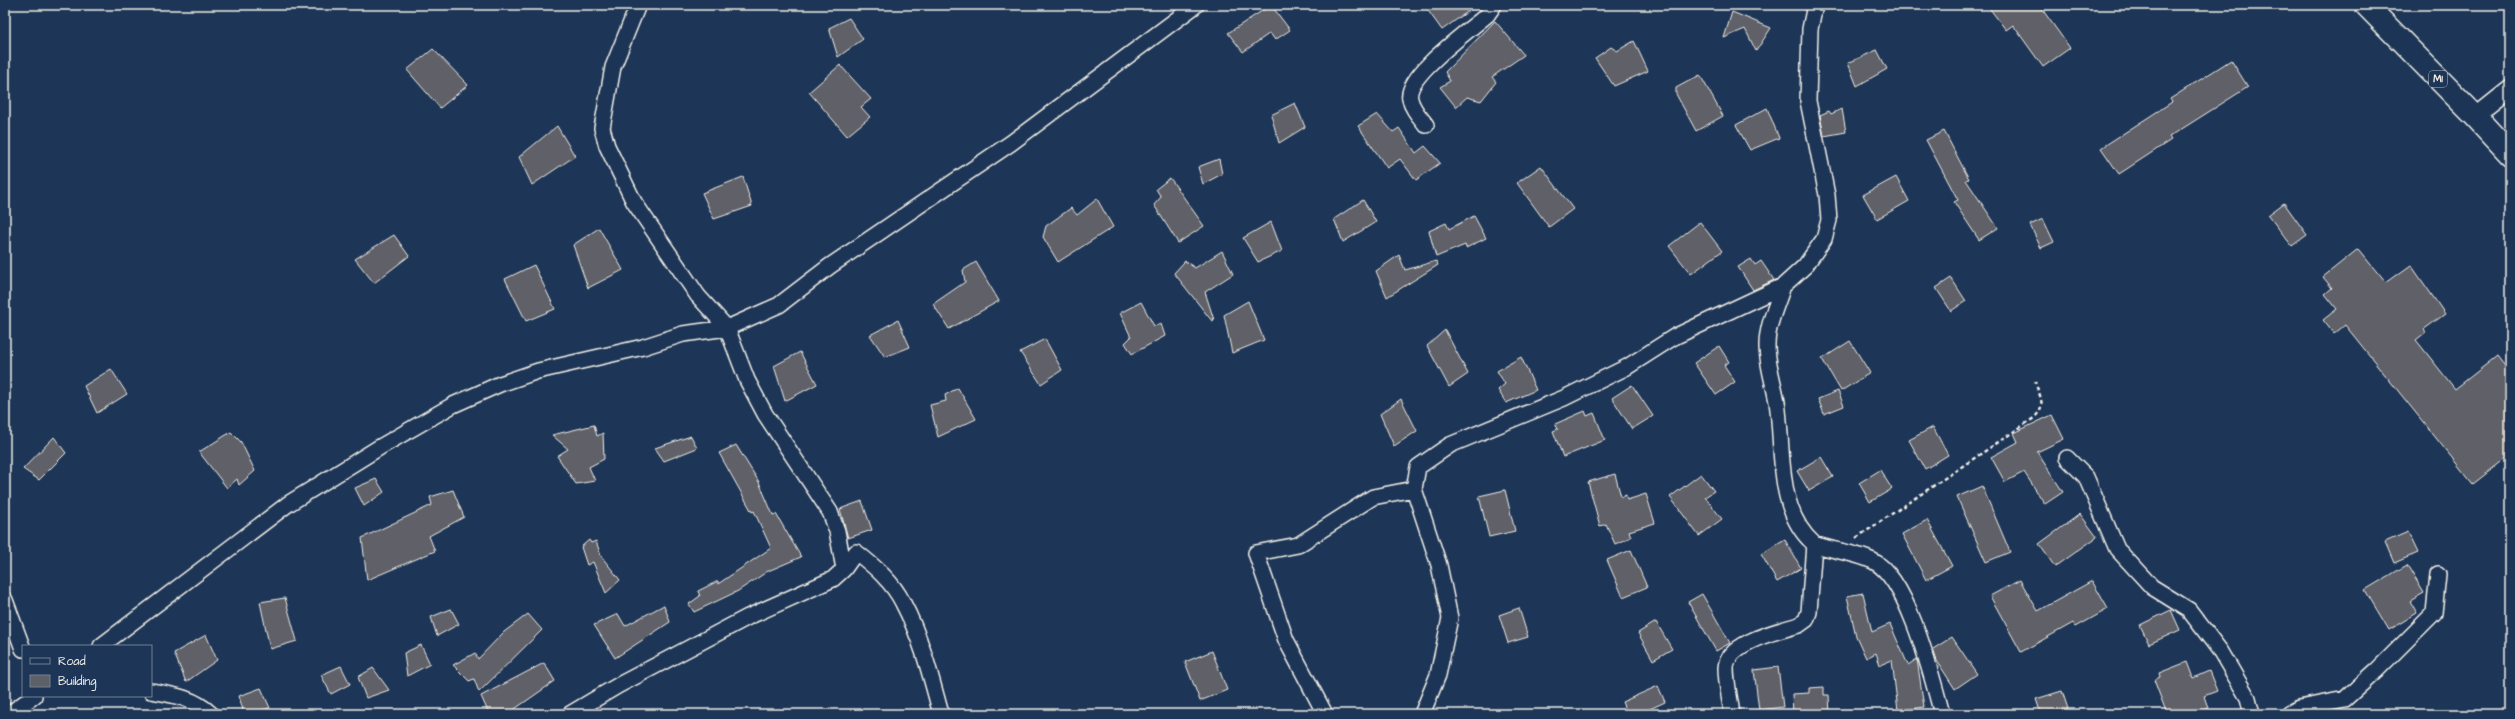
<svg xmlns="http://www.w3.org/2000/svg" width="2515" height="719" font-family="'Architects Daughter',sans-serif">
  <rect width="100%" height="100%" fill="#1d3557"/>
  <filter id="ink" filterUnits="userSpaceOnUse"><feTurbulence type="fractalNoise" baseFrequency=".025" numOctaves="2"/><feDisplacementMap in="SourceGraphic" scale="8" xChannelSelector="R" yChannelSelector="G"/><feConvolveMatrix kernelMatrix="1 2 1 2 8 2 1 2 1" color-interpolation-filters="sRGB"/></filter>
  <g filter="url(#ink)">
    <path fill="#5e6068" stroke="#f4f1e8" d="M 1271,5 L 1290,30 L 1275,40 L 1270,33 L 1243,52 L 1228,33 Z
      M 1424,5 L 1477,5 L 1442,30 Z
      M 1987,5 L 2039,5 L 2070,48 L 2043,67 L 2013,25 L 2006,30 Z
      M 1732,12 L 1771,28 L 1756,51 L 1745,29 L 1724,38 Z
      M 849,18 L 863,39 L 838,57 L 829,28 Z
      M 1495,21 L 1524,55 L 1492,77 L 1496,82 L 1481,101 L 1467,97 L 1456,107 L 1440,87 L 1450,81 L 1445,72 Z
      M 1634,41 L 1648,71 L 1614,86 L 1595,58 L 1611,47 L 1617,51 Z
      M 433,49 L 468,85 L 440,108 L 407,70 Z
      M 1877,50 L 1887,69 L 1857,86 L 1848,63 Z
      M 2231,60 L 2248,87 L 2169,137 L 2171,140 L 2119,174 L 2101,148 L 2172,102 L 2170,99 Z
      M 840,65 L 871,99 L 861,107 L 870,117 L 847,136 L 809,92 Z
      M 1700,75 L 1723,116 L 1696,131 L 1676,94 L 1676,88 Z
      M 1295,103 L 1305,127 L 1279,143 L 1271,115 Z
      M 1767,108 L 1779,138 L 1750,150 L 1736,125 Z
      M 1842,109 L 1846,132 L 1824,136 L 1820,115 L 1829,111 L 1831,114 Z
      M 1377,114 L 1393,132 L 1399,128 L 1416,153 L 1425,146 L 1440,163 L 1416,180 L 1400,159 L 1387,168 L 1358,126 Z
      M 557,126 L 575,156 L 532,185 L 519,157 Z
      M 1944,131 L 1969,179 L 1966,180 L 1998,228 L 1979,240 L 1954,202 L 1958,200 L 1926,140 Z
      M 1219,159 L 1222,174 L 1203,184 L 1198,167 Z
      M 1541,166 L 1573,209 L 1549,227 L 1517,183 Z
      M 743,177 L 752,206 L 714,219 L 702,193 Z
      M 1896,177 L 1909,201 L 1877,219 L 1863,195 Z
      M 1170,178 L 1204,226 L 1178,243 L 1154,205 L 1161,197 L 1156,189 Z
      M 1097,199 L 1113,227 L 1058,262 L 1043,237 L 1046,226 L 1071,208 L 1077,215 Z
      M 1363,200 L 1376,222 L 1343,242 L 1334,219 Z
      M 2284,203 L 2307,235 L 2292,246 L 2268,215 Z
      M 1474,216 L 1486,238 L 1466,248 L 1465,245 L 1436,257 L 1429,231 L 1446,223 L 1449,229 Z
      M 2043,219 L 2054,242 L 2041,248 L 2030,225 Z
      M 1271,222 L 1282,251 L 1258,262 L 1243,238 Z
      M 1700,222 L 1722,251 L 1691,274 L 1669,246 Z
      M 599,228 L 623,270 L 588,288 L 573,245 Z
      M 394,235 L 409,256 L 374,283 L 355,259 Z
      M 2358,249 L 2386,283 L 2411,265 L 2445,314 L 2423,330 L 2426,332 L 2416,340 L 2455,389 L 2497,356 L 2504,365 L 2510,360 L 2510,455 L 2473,484 L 2345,325 L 2334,334 L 2323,320 L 2337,309 L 2325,294 L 2332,288 L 2323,277 Z
      M 1222,251 L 1233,274 L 1205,292 L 1214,320 L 1212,321 L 1174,273 L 1185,261 L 1195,268 Z
      M 1399,255 L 1405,270 L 1436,261 L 1438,265 L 1387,297 L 1376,271 Z
      M 1751,259 L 1755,265 L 1761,261 L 1774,280 L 1753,290 L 1738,267 Z
      M 976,262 L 999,301 L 949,329 L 933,304 L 965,282 L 963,270 Z
      M 534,265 L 555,309 L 526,321 L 505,279 Z
      M 1951,278 L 1966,301 L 1951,311 L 1936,288 Z
      M 1248,301 L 1264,340 L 1232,353 L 1224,315 Z
      M 1141,302 L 1154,326 L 1161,324 L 1165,336 L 1132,354 L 1125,343 L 1131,337 L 1120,313 Z
      M 898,320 L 910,347 L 885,357 L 870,335 Z
      M 1445,330 L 1468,374 L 1449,387 L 1427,346 Z
      M 1045,339 L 1062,370 L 1041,384 L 1020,352 Z
      M 1850,341 L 1870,373 L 1841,391 L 1822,359 Z
      M 1719,346 L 1729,362 L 1724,365 L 1735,382 L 1716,395 L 1694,363 Z
      M 800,352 L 817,384 L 785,401 L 774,366 Z
      M 1521,357 L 1536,390 L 1506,403 L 1498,390 L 1505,384 L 1497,371 Z
      M 111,369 L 127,394 L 97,413 L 84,386 Z
      M 1632,385 L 1653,416 L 1632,429 L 1612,398 Z
      M 958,388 L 976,419 L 938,437 L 930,405 L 946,401 L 945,395 Z
      M 1838,391 L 1844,406 L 1824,414 L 1818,399 Z
      M 1401,399 L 1417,431 L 1394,446 L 1380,414 Z
      M 1585,411 L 1587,416 L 1594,413 L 1605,440 L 1563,457 L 1553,431 L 1558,429 L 1555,424 Z
      M 2052,415 L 2064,439 L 2037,452 L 2063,492 L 2045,504 L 2024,472 L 2005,482 L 1991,457 L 2018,442 L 2014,433 Z
      M 594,425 L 597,436 L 603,433 L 604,459 L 589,467 L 595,481 L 576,484 L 557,456 L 568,449 L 552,435 Z
      M 1933,427 L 1948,455 L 1925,469 L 1909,440 Z
      M 231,432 L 241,442 L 255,471 L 239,485 L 237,479 L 227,488 L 199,452 Z
      M 691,436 L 697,448 L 664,461 L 655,448 Z
      M 54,437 L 66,453 L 39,480 L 23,469 Z
      M 736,445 L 759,482 L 773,515 L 776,514 L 801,557 L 768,571 L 738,591 L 694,612 L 689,604 L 700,596 L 698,591 L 718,581 L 718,584 L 771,548 L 754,511 L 752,512 L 719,453 Z
      M 1821,457 L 1833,477 L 1809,491 L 1797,471 Z
      M 1880,470 L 1892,489 L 1870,502 L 1859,483 Z
      M 1615,474 L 1621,497 L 1626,495 L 1627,500 L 1646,494 L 1655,523 L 1629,531 L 1631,537 L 1615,544 L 1606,524 L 1600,526 L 1588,482 Z
      M 1701,474 L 1714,491 L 1705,497 L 1722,519 L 1699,536 L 1670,497 Z
      M 376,479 L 384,492 L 364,506 L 355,488 Z
      M 1982,486 L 2010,552 L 1986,562 L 1957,497 Z
      M 453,490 L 464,517 L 429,536 L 435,551 L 367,580 L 362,538 L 432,505 L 430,497 Z
      M 1505,490 L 1515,531 L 1489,537 L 1479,496 Z
      M 862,501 L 872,530 L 848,538 L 840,509 Z
      M 2080,514 L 2097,537 L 2055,567 L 2039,544 Z
      M 1927,520 L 1952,566 L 1926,580 L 1902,534 Z
      M 2408,532 L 2418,553 L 2394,563 L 2385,542 Z
      M 589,540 L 591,543 L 596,541 L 601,556 L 620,580 L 606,593 L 593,562 L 587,565 L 581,547 Z
      M 1785,540 L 1801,568 L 1777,582 L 1761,554 Z
      M 1631,550 L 1647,587 L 1623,597 L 1607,560 Z
      M 2407,565 L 2424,593 L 2410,601 L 2417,613 L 2389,630 L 2365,590 Z
      M 2020,580 L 2038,611 L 2092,581 L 2108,609 L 2076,627 L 2073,623 L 2021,652 L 1990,596 Z
      M 1863,593 L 1872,632 L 1890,624 L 1908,665 L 1917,659 L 1924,707 L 1898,711 L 1892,660 L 1880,665 L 1876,653 L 1866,658 L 1856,636 L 1847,596 Z
      M 1702,594 L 1730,643 L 1716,651 L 1688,602 Z
      M 285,598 L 297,641 L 270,649 L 260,602 Z
      M 664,605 L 670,622 L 615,658 L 594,625 L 618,614 L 625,626 Z
      M 1519,608 L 1528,637 L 1508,643 L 1499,615 Z
      M 451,609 L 459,624 L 437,636 L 431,617 Z
      M 2171,610 L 2180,630 L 2149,644 L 2140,625 Z
      M 528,614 L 542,630 L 479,692 L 474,679 L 469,681 L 453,665 L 475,653 L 478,659 L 504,632 Z
      M 1656,622 L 1672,649 L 1653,660 L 1638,633 Z
      M 206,635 L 217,660 L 186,682 L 174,653 Z
      M 1952,637 L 1977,674 L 1955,689 L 1937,661 L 1933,649 Z
      M 421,645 L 430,664 L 407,676 L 404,653 Z
      M 1212,651 L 1227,690 L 1200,701 L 1185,662 Z
      M 2187,662 L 2193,678 L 2209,671 L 2217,691 L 2204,696 L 2208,708 L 2193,714 L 2167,714 L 2154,680 L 2160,677 L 2159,673 Z
      M 544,663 L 555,681 L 509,713 L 489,714 L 481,696 Z
      M 341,666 L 350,684 L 331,694 L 321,675 Z
      M 1778,667 L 1783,707 L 1759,710 L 1754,670 Z
      M 373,668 L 389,690 L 366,698 L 358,677 Z
      M 1658,686 L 1665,702 L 1639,714 L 1627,714 L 1622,702 Z
      M 1824,687 L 1824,695 L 1829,695 L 1830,714 L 1793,714 L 1792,694 L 1809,693 L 1809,688 Z
      M 261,688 L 270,708 L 244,714 L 239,696 Z
      M 2062,691 L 2068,709 L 2053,714 L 2041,714 L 2036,699 Z"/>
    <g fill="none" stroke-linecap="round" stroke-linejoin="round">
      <g stroke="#f4f1e8" stroke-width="18">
        <path id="street" d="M 638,5 L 613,67 L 602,128 L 607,146 L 634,202 L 698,296 L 727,328 L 747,380 L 765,414 L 830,512 L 837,531 L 844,569 L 856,552 C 874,566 893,582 903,603 C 921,637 931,677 941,714
          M 2475,116 L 2510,88
          M 1426,125 C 1420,117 1412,109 1410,99 C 1404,76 1470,30 1487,15 L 1494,5
          M 1783,286 C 1777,305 1767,325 1767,345 C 1767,364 1774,384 1777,402 C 1784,447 1775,510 1814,544 C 1833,551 1854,552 1873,561 C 1908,578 1932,677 1942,714
          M 2067,458 L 2086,477 L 2117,549 L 2152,587 L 2189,610 L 2221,652 L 2248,698 L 2252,714
          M 5,600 L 23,649
          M 101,646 L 288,504 L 380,447 L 453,405 L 500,384 L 538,371 L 643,347 L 683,334 L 727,328 L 779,305 L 830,266 L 1011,143 L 1196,5
          M 151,691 C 174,695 194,698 211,714
          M 9,714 L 34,696
          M 570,714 L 619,685 L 748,617 L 833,579 L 844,569
          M 1325,714 L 1286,640 L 1256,553 L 1298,545 L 1373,497 L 1414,489
          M 1422,714 L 1438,675 L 1450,618 L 1439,565 L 1414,489 L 1418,467 L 1450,445 L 1564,398 L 1627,367 L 1674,337 L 1783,286 L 1805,266 L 1824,239 L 1829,220 L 1827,195 L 1808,101 L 1810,29 L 1815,5
          M 1732,714 C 1730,699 1726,683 1726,668 C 1727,642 1779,631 1799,625 L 1806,620 L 1809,612 L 1814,544
          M 2289,714 L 2299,708 L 2345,699 L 2377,670 L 2434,613 L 2438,574"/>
      </g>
      <g stroke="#f4f1e8" stroke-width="25">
        <path id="primary" d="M 2366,5 L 2475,116 L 2510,154"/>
      </g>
      <path stroke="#f4f1e8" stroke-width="2.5" stroke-dasharray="4 3" stroke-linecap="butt" d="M 1856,538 L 2034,418 C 2047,405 2040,397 2035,382"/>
      <use href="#street" stroke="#1d3557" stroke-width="15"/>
      <use href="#primary" stroke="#1d3557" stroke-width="22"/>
    </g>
  </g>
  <g text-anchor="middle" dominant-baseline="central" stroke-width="4" stroke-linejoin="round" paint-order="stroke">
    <rect fill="#1d3557" stroke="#b4b9bc" stroke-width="1" x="2429" y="71" width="18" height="16" rx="3"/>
    <g font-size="10" font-weight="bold" fill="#f4f1e8">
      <text x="2438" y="79">M1</text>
    </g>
  </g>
  <rect width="2515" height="719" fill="none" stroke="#1d3557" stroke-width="20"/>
  <rect x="10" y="10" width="2495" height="699" fill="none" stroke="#f4f1e8" stroke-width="1.5" filter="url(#ink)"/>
  <rect x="22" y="645" width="130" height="52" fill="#1d3557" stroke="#738091"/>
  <rect x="30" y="658" width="20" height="6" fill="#1d3557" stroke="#738091"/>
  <text x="58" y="665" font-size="12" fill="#f4f1e8">Road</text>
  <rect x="30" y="675" width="20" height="12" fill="#5e6068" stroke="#738091"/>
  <text x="58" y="685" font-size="12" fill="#f4f1e8">Building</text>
</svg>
